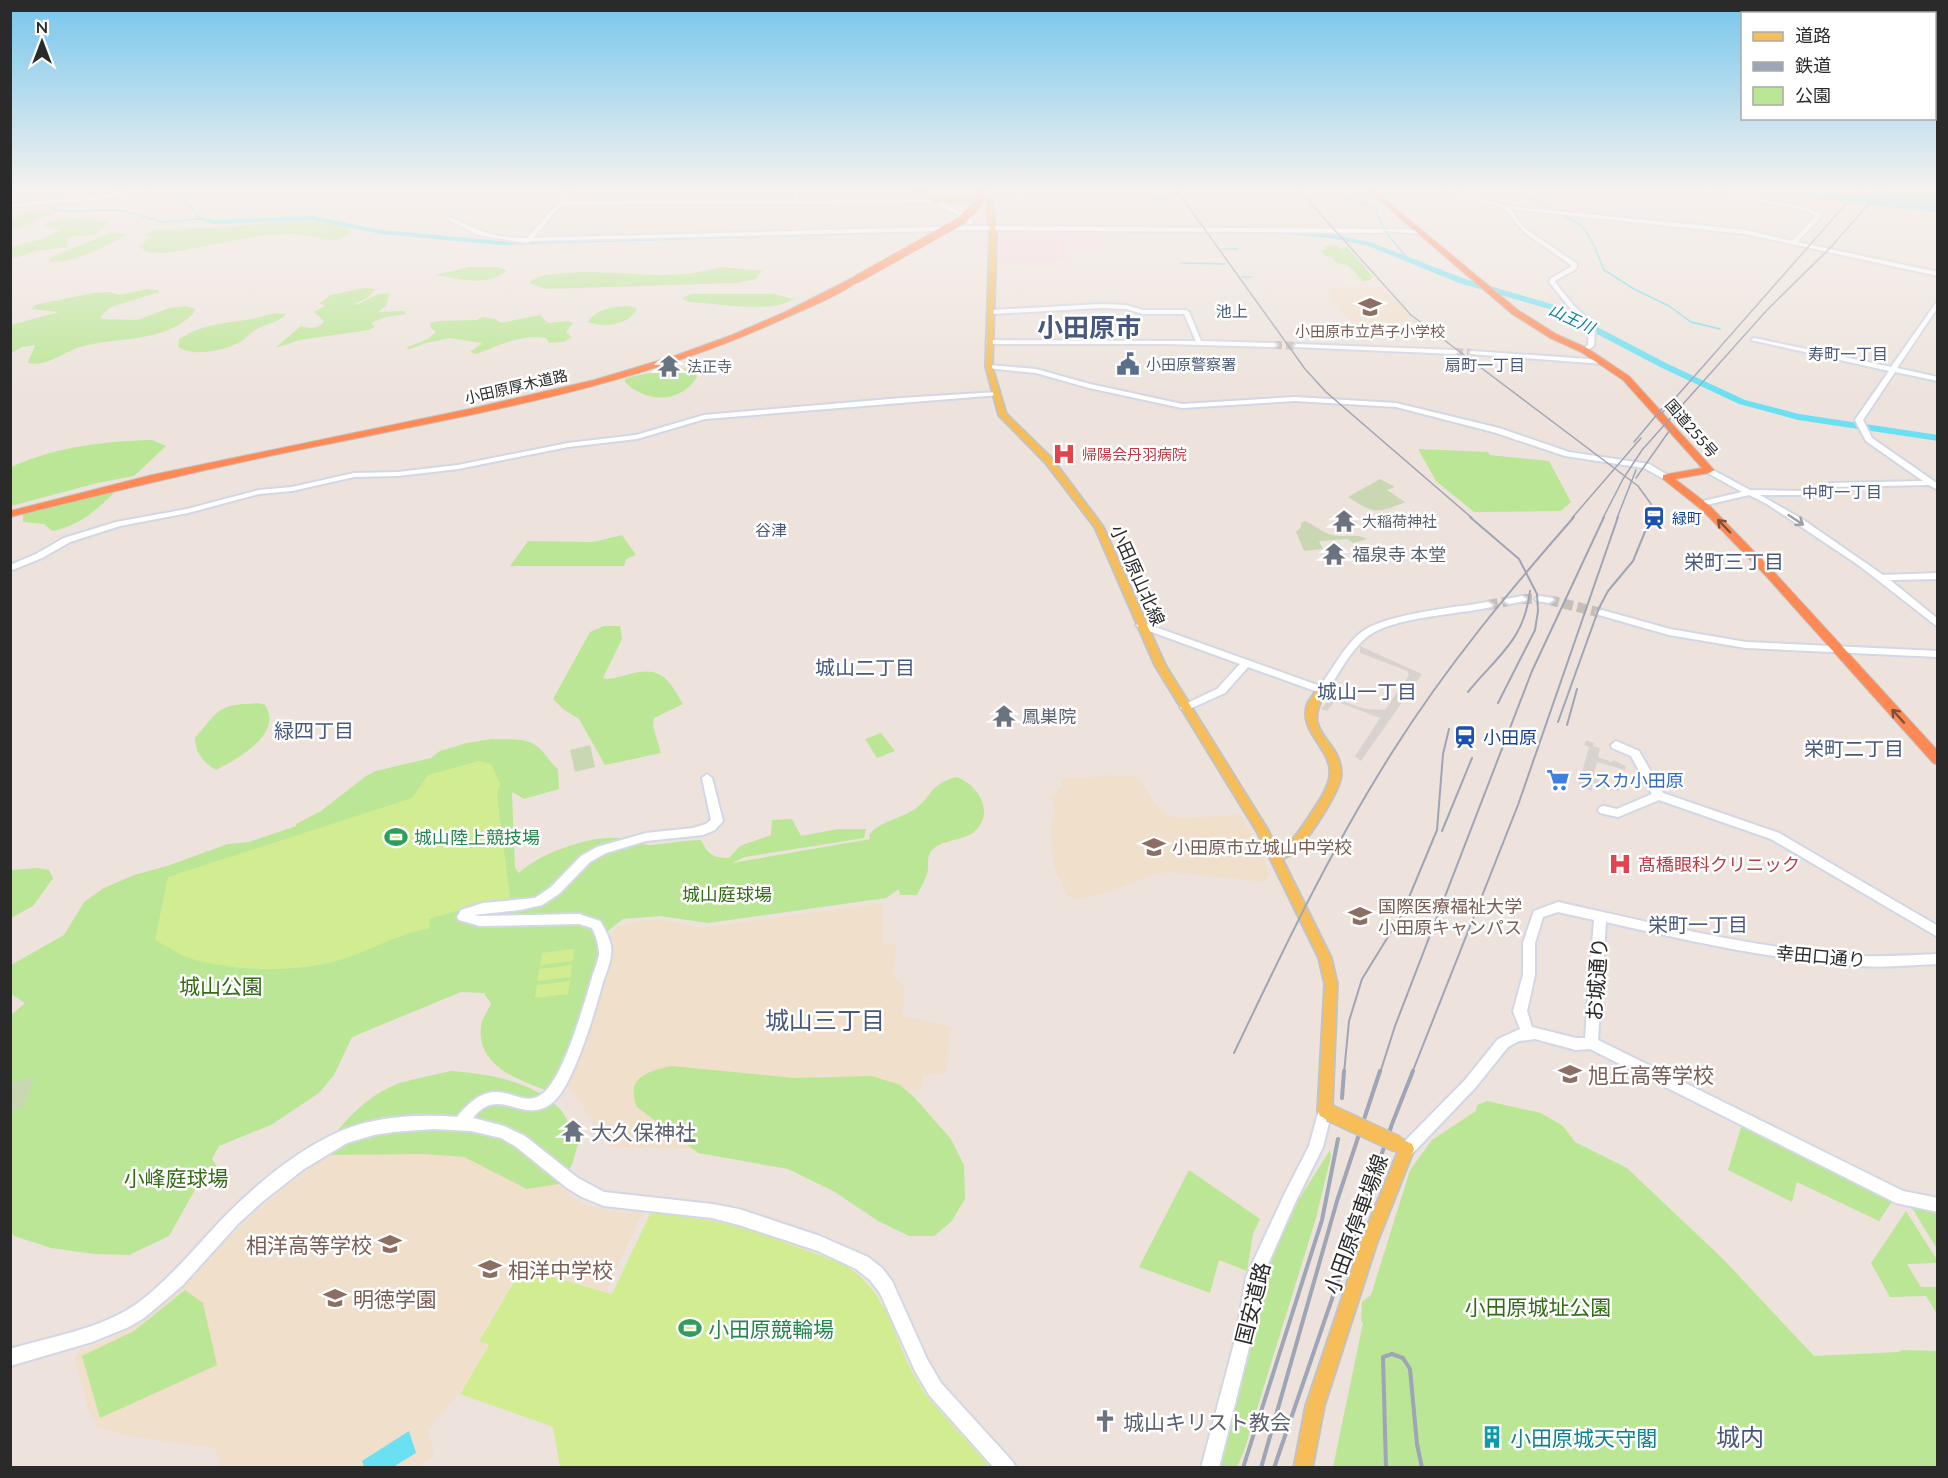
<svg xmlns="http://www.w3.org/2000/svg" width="1948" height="1478" font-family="Lato,'Noto Sans JP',sans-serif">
  <rect width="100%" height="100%" fill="#ede3dc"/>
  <path fill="#dedde5" d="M 1514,188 L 1682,188 L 1718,195 L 1709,203 L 1703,202 L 1694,210 L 1675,206 L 1652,221 L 1577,213 L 1547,206 Z"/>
  <path fill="#efdfcb" d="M 1254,209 L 1314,210 L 1325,226 L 1320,226 L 1323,229 L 1264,229 Z
    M 1382,287 L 1420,323 L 1393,322 L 1393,325 L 1351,321 L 1341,311 L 1328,288 Z
    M 1103,775 L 1137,777 L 1158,808 L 1166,815 L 1178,818 L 1241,815 L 1270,873 L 1265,882 L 1172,872 L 1158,873 L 1099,895 L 1073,899 L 1066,895 L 1054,866 L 1050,827 L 1054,816 L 1052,796 L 1061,788 L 1061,778 L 1085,778 Z
    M 883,903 L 883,944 L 896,945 L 894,975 L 904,988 L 903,1016 L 951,1027 L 946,1072 L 922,1076 L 922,1090 L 843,1099 L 828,1083 L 831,1074 L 817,1076 L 818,1080 L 717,1150 L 617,1147 L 607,1144 L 575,1094 L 566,1086 L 611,933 L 617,927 L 645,920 L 662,920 L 702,928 Z
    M 351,1145 L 526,1156 L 570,1196 L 584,1204 L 603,1209 L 642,1213 L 606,1291 L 521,1267 L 477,1341 L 488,1346 L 459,1393 L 428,1430 L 434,1456 L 417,1467 L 221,1467 L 215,1448 L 128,1436 L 97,1427 L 89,1412 L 75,1358 L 80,1350 L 110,1339 L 137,1324 L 160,1306 L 257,1210 L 315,1164 Z"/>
  <path fill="#f4d9de" d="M 1022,232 L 1103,232 L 1110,245 L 1065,246 L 1067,259 L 1058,260 L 1051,264 L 997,263 L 999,253 L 997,235 Z"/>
  <path fill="#bbe696" d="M 40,209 L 59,210 L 11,231 L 11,218 Z
    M 76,218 L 110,222 L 97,230 L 101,233 L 66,238 L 68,247 L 36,251 L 11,259 L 11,247 L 42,239 L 61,230 L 42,225 L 61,219 Z
    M 311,219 C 325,220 342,219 351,232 C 337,249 313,234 294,234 C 250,233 209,248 165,253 L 148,252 L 139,247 L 150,237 L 145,234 L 157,229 L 211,228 Z
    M 111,233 L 129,234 C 110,244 70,266 49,261 L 49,259 L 58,254 Z
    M 1337,245 L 1346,255 L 1341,248 L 1347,247 L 1374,278 L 1369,277 L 1372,280 L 1363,281 L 1348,265 L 1336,263 L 1332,257 L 1325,256 L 1320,250 L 1327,250 L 1324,246 Z
    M 469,267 L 499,267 L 507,271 C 484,288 459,278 435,275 Z
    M 723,267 L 762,271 L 756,279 L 736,283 L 547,289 L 529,283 C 545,265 636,275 662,275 C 680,275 705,272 723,267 Z
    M 365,288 L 376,289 L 367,298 L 352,305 C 368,304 370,292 389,294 L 386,306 L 378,312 L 404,311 L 406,314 L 386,317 L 371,323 L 375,327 L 369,330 L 300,340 L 275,348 L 301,326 C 309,329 319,329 324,321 L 314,312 L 325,306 L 319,303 L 331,295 Z
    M 147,289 L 158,290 L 159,292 L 111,307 L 101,316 L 101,319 L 138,320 L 169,308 L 186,306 L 195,309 L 193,314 C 162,344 117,336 80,347 C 62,353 47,367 28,363 L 35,345 L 22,347 L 11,353 L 11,325 L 59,312 L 31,309 L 35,305 L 93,293 L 109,292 L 120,295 Z
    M 692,294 L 773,294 L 794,299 C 772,314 716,303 689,302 L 682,298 Z
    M 627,306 L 637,308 C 630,326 603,328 588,322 C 596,309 612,307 627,306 Z
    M 275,313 L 286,314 C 279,323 267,323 257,329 C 250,333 245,340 238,343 C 223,351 192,357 178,347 L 179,339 C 201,325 222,323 247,320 C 256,319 265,315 275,313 Z
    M 540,315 L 548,323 L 567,321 L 573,323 L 566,332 L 572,337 L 563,342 L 549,343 L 546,338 C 522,333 498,346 476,354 L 470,352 L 482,343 L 450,338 L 426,343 L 407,350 L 408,347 L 428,339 L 436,332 L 431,328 L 430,323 L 438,321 L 477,320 L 482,317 L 495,319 L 501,323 Z
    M 674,368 L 694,369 L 697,377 C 680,404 646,403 625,382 L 625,379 L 630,377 Z
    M 152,440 L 166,446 L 134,476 L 97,483 L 11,506 L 11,467 C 55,447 104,441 152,440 Z
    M 1418,449 L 1488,452 L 1490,455 L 1549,461 L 1571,502 L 1561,511 L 1474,512 L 1436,481 Z
    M 109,492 L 115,492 C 97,510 77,527 52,531 L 44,524 L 23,522 L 23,513 Z
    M 622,535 L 636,555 L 626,559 L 624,566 L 510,566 L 528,541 L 593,542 Z
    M 604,626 L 620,626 L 622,639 L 603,678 C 611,680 618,677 626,675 C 661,665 667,677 683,704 L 654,718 L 653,726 L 661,753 L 605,765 L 579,719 L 563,709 L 553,699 L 590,632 Z
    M 259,703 L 265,705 C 284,734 237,759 216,770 C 204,763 195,753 195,738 C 221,707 218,705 259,703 Z
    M 881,733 L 895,751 L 877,758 L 865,739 Z
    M 492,739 C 505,740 523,737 535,745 C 544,750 549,762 558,769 L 559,789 L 524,799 L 512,792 L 515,868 L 519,873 C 540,853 589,836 618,838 C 628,839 642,845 650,845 C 667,844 683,840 701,840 C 708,854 713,858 729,858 L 740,846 L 771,835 L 772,820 L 792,819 L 801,836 L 838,829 L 866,829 L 864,838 L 745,857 L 732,863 L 870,839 L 869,835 C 880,821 900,819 915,809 C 934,795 928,785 956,777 C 978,784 996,813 974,832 C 962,842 936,839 929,855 C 927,860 929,868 927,874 C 925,881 920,888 917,895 L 900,895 L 899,889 L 886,898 L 708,923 L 660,916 L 623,919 L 608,931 L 579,1022 L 551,1092 C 521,1081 476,1067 481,1026 C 482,1019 488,1010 491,1004 L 484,993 L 461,992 L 352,1037 L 334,1075 L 319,1093 L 271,1125 L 219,1146 L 212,1159 L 220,1171 L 196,1188 L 169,1236 L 129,1255 L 94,1254 L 51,1248 L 14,1236 L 11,1231 L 11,1015 L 25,1003 L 11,994 L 11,965 L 64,935 L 84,902 L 104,888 L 134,875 L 167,866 L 228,844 L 249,842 L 296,826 L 296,824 L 321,811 L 366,776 L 376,771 L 431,758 L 440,751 L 467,743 Z
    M 38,868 L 49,870 L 53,878 L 33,906 L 11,918 L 11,870 Z
    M 671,1066 L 795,1078 L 872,1076 L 900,1085 L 914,1097 L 951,1139 L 964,1165 L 965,1199 L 951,1222 L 934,1236 L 909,1236 L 878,1221 L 835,1192 L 788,1169 L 698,1153 L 637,1107 C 625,1077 647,1072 671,1066 Z
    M 451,1071 C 488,1074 534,1081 561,1110 C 568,1119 573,1134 578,1144 L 572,1165 L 559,1184 L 527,1189 L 464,1157 L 424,1154 L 330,1155 L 326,1148 C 343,1120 369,1094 400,1083 C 417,1078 434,1075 451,1071 Z
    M 1487,1101 L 1541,1113 L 1563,1126 L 1575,1142 L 1627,1168 L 1723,1259 L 1814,1356 L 1898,1352 L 1903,1350 L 1937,1351 L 1937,1467 L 1333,1467 L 1363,1323 L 1361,1321 L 1362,1302 L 1371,1295 L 1410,1170 L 1432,1140 L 1476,1111 L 1477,1105 Z
    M 1742,1124 L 1893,1200 L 1879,1221 L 1797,1182 L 1792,1202 L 1728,1170 Z
    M 1330,1150 L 1331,1156 L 1316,1218 L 1244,1451 L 1237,1467 L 1219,1468 L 1252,1339 L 1266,1268 L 1298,1201 Z
    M 1189,1170 L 1260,1219 L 1253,1234 L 1247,1271 L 1219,1260 L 1210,1293 L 1139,1267 Z
    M 1912,1208 L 1937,1213 L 1937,1249 Z
    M 1906,1211 L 1937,1260 L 1937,1263 L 1907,1264 L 1921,1287 L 1937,1287 L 1937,1314 L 1926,1296 L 1890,1297 L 1871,1263 Z
    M 185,1290 L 203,1303 L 217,1365 L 100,1418 L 82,1356 L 134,1331 Z"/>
  <path fill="#c9d8b2" d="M 1380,479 L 1395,487 L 1387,490 L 1405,502 C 1377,514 1374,514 1348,497 Z
    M 1305,521 C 1314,525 1323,533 1332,535 C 1345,538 1355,533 1367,539 L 1353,543 L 1348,539 L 1319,541 L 1323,549 L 1304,551 L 1296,532 L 1301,527 L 1301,523 Z
    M 590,745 L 595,767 L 575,772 L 570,750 Z
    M 34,1077 L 24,1107 L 11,1111 L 11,1083 Z"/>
  <path fill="#d2ed91" d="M 479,761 L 491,764 L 500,784 L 497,796 L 511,904 L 498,905 L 490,901 L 429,919 L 430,928 C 399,933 372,950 343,959 C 297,973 239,972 192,959 C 179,955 167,946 155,940 L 168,877 L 412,798 L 428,775 Z
    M 574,949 L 573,961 L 540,965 L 542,953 Z
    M 572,965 L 571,977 L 537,981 L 539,969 Z
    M 570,981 L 568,994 L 535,998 L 537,985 Z
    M 651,1212 L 715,1221 L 745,1228 L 844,1264 L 861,1277 L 875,1293 L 888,1315 L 907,1362 L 924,1393 L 990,1467 L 560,1467 L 553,1427 L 460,1394 L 489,1345 L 479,1341 L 522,1268 L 612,1294 Z"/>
  <path fill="#d9d3cf" d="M 1360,646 L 1422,674 L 1361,761 L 1355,756 L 1380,718 L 1335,701 L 1327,711 L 1321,709 L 1331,697 L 1365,709 L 1385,710 L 1409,675 L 1407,671 L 1360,653 Z
    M 1586,740 L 1594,743 L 1593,746 L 1600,748 L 1598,757 L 1612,762 L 1613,760 L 1626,766 L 1625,770 L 1597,762 L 1593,778 L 1620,787 L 1619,791 L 1612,789 L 1611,791 L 1592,782 L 1592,791 L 1578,786 L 1589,747 L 1584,745 Z"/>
  <path fill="#6be0f3" d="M 1712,188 L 1937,188 L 1937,212 Z
    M 409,1431 L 416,1453 L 393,1467 L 364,1467 L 362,1461 Z"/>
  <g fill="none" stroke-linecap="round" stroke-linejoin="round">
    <path stroke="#6be0f3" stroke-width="1.5" d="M 175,188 L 174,198 L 190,206 L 200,218
      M 1331,188 L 1334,192 L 1376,209 L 1384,230 L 1407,258
      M 1512,188 L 1577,223 L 1585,230 L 1593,243 L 1604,270 L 1634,289 L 1669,306 L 1691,322 L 1720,329
      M 1151,199 L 1172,200
      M 10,208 L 47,205 L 60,211 L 120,210 L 163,222 L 200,219
      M 1223,249 L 1238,249
      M 1181,263 L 1225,264
      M 1242,277 L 1251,277"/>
    <path fill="#6be0f3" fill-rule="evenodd" d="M 312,216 L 381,230 L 500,241 L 879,230 L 882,232 L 879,234 L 500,245 L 381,234 L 312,220 L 214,224 L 197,219 L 200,217 L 214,220 Z
      M 1279,230 L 1329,234 L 1370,242 L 1465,279 L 1555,305 L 1668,364 L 1745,400 L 1799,414 L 1938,435 L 1938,441 L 1798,420 L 1739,404 L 1662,368 L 1549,309 L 1459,283 L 1366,245 L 1329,238 L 1277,233 Z"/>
    <path stroke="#c6beb8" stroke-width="8" stroke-dasharray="8 4" stroke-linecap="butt" d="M 1274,345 L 1297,346
      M 1455,352 L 1472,353"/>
    <path stroke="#c6beb8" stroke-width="10" stroke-dasharray="10 4.5" stroke-linecap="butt" d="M 1522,599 L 1540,599
      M 1549,600 L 1602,613
      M 1488,605 L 1509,601"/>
    <g stroke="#d1d7e4" stroke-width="4">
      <path id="secondary" d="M 146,188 L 154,188 L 99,200 L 10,207 L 10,204 L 99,196 Z
        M 571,188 L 575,188 L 564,201 L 793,200 L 797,188 L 801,188 L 798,200 L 936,199 L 970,217 L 974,223 L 969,224 L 966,219 L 935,203 L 561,205 L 533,238 L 972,226 L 1382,229 L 1384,231 L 1387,229 L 1421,230 L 1424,232 L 1421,234 L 1384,231 L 1382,233 L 972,230 L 530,241 L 527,243 L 478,235 L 447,219 L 452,218 C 479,231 496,239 527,238 Z
        M 985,188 L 989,188 L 991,199 L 986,198 Z
        M 1441,188 L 1447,188 L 1505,206 L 1746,230 L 1792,241 L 1815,217 L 1815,215 L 1804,210 L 1690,188 L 1698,188 L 1807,208 L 1820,213 L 1821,217 L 1797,242 L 1938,272 L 1938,276 L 1746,234 L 1511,209 L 1519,222 L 1527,230 L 1577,264 L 1576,269 L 1556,280 L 1555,282 L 1574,306 L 1595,325 L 1594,346 L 1584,352 L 1581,350 L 1588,345 L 1589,325 L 1570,308 L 1549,282 L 1551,278 L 1571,267 L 1571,265 L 1524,232 L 1504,208 Z
        M 1938,300 L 1938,307 L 1897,368 L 1938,377 L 1938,381 L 1895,372 L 1863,420 L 1872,438 L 1938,484 L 1938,490 L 1929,485 L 1831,487 L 1804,495 L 1760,495 L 1802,519 L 1883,575 L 1938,573 L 1938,579 L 1890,580 L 1938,619 L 1938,627 L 1857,564 L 1767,504 L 1749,495 L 1702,506 L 1698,504 L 1699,502 L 1742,492 L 1706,472 L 1705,470 L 1709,468 L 1750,490 L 1804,491 L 1831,483 L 1923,481 L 1866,441 L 1855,420 L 1889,371 L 1751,340 L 1754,338 L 1891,367 Z
        M 1101,304 L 1126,305 L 1143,310 L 1186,310 L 1189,312 L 1201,341 L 1274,343 L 1277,345 L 1274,347 L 1165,344 L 989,344 L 986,342 L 989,340 L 1196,341 L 1184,314 L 1143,314 L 1126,309 L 1101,308 L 991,314 L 988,312 L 991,310 Z
        M 1297,344 L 1455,350 L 1458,352 L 1455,354 L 1295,347 L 1294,346 Z
        M 1472,351 L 1604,360 L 1607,362 L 1604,364 L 1470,354 L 1470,352 Z
        M 989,365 L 1036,369 L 1090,384 L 1182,404 L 1295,397 L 1396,403 L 1499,428 L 1569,452 L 1649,464 L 1671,477 L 1670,479 L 1664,479 L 1644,468 L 1565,456 L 1493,432 L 1396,407 L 1295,401 L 1182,408 L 1089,388 L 1036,373 L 987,368 L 987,366 Z
        M 997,392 L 999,393 L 999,395 L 705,419 L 637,439 L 568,447 L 458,469 L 398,476 L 354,477 L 292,491 L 259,494 L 188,513 L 120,526 L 70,542 L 42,558 L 10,571 L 10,565 L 36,554 L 64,538 L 116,522 L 187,509 L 259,490 L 292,487 L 354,473 L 398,472 L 458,465 L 568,443 L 636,435 L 704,415 L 901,398 Z
        M 1522,596 L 1527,599 L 1525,601 L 1509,604 L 1504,601 L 1506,599 Z
        M 1540,596 L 1552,598 L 1554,600 L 1549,603 L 1537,601 L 1535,599 L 1537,597 Z
        M 1488,602 L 1493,605 L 1491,607 C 1457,615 1396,616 1368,636 C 1350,650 1339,674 1326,692 L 1318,692 L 1248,667 L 1225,693 L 1185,711 L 1180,708 L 1181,706 L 1217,689 L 1240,664 L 1138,627 L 1136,625 L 1141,622 L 1144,623 L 1320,686 C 1333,669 1343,648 1359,634 C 1384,613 1455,608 1488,602 Z
        M 1602,610 L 1670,629 L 1746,642 L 1938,651 L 1938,657 L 1746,648 L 1669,635 L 1599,615 L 1597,613 L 1599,611 Z
        M 1616,741 L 1639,751 L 1663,793 L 1779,833 L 1938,926 L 1938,937 L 1771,839 L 1659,800 L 1618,817 L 1600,813 L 1598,810 L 1600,807 L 1604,806 L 1617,809 L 1652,794 L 1631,756 L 1612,748 L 1611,745 Z
        M 707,774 L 712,778 L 723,821 L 715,830 L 703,835 L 646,841 L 606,853 L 590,862 L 559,894 L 542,905 L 520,910 L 474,915 L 480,916 L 579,914 L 600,921 C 606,931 613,943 611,955 C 610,964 606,973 603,982 C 596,1008 573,1088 552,1103 C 522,1126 499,1084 473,1118 L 504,1126 L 525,1136 L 578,1178 L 604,1192 L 712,1204 L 739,1209 L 820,1236 L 868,1257 L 882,1268 L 892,1281 L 927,1359 L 941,1383 L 1013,1462 L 1016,1468 L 994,1468 L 929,1395 L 915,1371 L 880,1293 L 870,1280 L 856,1269 L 818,1251 L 739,1225 L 712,1218 L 604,1206 L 582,1197 L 567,1188 L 515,1146 L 501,1138 L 471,1131 L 433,1129 L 393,1132 L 374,1135 L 347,1143 L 304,1169 L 262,1202 L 238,1224 L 182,1286 L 144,1318 L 129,1327 L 92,1342 L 10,1366 L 10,1349 C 52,1336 98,1330 135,1305 C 170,1280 196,1246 226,1215 C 262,1179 308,1141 357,1125 C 388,1116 424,1114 457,1117 C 498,1065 517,1113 542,1094 C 563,1079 583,1007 591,981 C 593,972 598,963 599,954 C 599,945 596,936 592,928 L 579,924 L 480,926 L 459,920 L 457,917 L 461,910 L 483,903 L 535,898 L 551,887 L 581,856 L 597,847 L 646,833 L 693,828 L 706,824 L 711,820 L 702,778 Z
        M 1558,902 C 1657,924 1757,949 1860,956 C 1885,957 1912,955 1938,954 L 1938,964 C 1912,965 1885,968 1859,966 C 1773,960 1690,941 1606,922 L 1598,1040 L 1903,1191 L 1938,1198 L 1938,1212 L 1896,1203 L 1590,1049 L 1576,1050 L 1535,1039 L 1519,1041 L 1508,1047 L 1475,1088 L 1412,1154 L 1407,1156 L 1402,1154 L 1400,1149 L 1402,1144 L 1465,1080 L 1498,1039 L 1520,1029 L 1513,1011 L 1523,975 L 1523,943 L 1534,911 ZM 1558,912 L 1594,920 L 1585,1038 L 1576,1038 L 1532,1027 L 1527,1011 L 1535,975 L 1535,943 L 1543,917 Z
        M 1325,1105 L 1330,1106 L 1332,1111 L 1323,1147 L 1295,1203 L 1262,1278 L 1252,1336 L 1219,1468 L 1201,1468 L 1236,1336 L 1246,1277 L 1285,1193 L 1309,1146 L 1320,1106 Z"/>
    </g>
    <g stroke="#c3c3c3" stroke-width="4">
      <path id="primary" d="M 917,188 L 921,188 L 921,190 L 937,199 L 989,196 L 992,198 L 996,237 L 992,367 L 1006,414 L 1052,459 L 1103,527 L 1165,665 L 1267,829 L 1278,851 C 1292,844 1301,829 1309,817 C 1317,805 1328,790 1330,776 C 1334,749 1297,732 1308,703 C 1311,698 1315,693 1318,688 L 1322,687 L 1327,690 C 1297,735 1341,737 1341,774 C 1341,790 1307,841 1294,852 C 1290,855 1286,857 1282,859 L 1331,958 L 1337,984 L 1332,1107 L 1335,1108 L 1337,1113 L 1335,1118 L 1330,1120 L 1320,1116 L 1318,1111 L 1325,984 L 1319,958 L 1258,833 L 1155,665 L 1095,527 L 1046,463 L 999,415 L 986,367 L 990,237 L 987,200 L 936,203 L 917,192 Z
        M 1397,1137 L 1412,1144 L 1414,1149 L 1377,1242 L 1324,1406 L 1312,1468 L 1294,1468 L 1306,1406 L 1361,1242 L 1398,1152 L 1392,1149 L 1390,1144 L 1392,1139 Z"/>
    </g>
    <g stroke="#c3c3c3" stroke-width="2">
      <path id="highway" d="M 1365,188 L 1371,188 L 1518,310 L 1556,334 L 1587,348 L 1629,376 L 1714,470 L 1709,473 L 1675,479 L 1710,506 L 1774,572 L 1938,751 L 1938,765 L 1933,763 L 1766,576 L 1702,510 L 1663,479 L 1663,475 L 1702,468 L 1623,380 L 1581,352 L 1550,338 L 1512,314 Z
        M 854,277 L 861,279 C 841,295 808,308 785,318 C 639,386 479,413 323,445 C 218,466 114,491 10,517 L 10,511 L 152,475 L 474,408 L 594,380 L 674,356 L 732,335 L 785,312 Z"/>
    </g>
    <use href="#secondary" fill="#fff" fill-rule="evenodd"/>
    <use href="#primary" fill="#f6bd58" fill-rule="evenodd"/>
    <use href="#highway" fill="#ff8955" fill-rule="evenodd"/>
    <path stroke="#9ea5b6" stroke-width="1.5" d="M 1175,188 L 1305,369 L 1326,392 L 1472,518
      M 1297,188 L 1411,315 L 1638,486 L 1651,504 L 1651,518
      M 1662,413 L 1860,188
      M 1634,442 L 1665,405
      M 1636,478 L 1672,427
      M 1572,518 L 1641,438
      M 1603,518 L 1623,479 L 1642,450 L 1767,310 L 1830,248 L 1883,188
      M 1617,518 L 1636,470"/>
    <path stroke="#9ea5b6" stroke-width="2" d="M 1470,517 L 1519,559 L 1537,594 L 1538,611 L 1535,630 L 1498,703
      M 1468,692 C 1497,656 1524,641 1530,591
      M 1558,722 L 1599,608 L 1608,591 L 1633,561 L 1651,517
      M 1567,725 L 1577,689
      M 1442,831 L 1472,758
      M 1234,1053 C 1283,950 1332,847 1393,751 C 1446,667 1509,591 1574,517
      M 1344,1073 L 1349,1021 L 1362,979 L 1402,914 L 1437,830 L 1443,754 L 1449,729
      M 1380,1073 L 1395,1026 L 1532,671 L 1604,517
      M 1412,1073 L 1518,805 L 1618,517"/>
    <path stroke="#9ea5b6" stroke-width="4" d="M 1342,1098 L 1344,1071
      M 1243,1468 L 1322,1220 L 1338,1139
      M 1261,1468 L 1337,1201 L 1380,1071
      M 1274,1468 L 1392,1124 L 1413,1071
      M 1386,1468 L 1383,1357 L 1392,1354 L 1403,1358 L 1410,1369 L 1417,1444 L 1422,1468"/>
    <g stroke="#c3c3c3" stroke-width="19" stroke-linecap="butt">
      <path id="primary-bridge" d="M 1330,1113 L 1397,1144"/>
    </g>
    <g stroke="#c3c3c3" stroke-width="9" stroke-linecap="butt">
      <path id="highway-bridge" d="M 857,279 L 961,221 L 978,204 L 982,188"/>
    </g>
    <use href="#primary-bridge" stroke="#f6bd58" stroke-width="16"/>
    <use href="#highway-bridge" stroke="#ff8955" stroke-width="8"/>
  </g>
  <defs><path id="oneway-shaft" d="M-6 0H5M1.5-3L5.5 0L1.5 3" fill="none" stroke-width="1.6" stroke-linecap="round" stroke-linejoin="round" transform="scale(1.5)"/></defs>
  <use stroke="#9f9f9f" href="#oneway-shaft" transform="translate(1796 520) rotate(33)"/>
  <g stroke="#7f503b">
    <use href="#oneway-shaft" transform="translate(1724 526) rotate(-134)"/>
    <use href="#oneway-shaft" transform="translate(1898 716) rotate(-132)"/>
  </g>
  <linearGradient id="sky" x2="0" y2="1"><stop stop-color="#76c6ec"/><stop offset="0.48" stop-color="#f7f2ef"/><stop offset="1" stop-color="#f7f2ef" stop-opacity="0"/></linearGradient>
  <rect width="1948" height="395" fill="url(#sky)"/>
  <defs>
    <g id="school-bare" transform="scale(1.8)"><path d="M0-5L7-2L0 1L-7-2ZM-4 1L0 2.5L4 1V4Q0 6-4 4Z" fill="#8d6e63" stroke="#fff" stroke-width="2.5" paint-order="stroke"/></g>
    <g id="civic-bare" transform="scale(1.8)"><path d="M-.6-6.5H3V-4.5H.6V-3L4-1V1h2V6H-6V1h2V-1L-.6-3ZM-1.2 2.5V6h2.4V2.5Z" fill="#5c6f8a" stroke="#fff" stroke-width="2.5" paint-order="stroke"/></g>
    <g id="temple-bare" transform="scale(1.8)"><path d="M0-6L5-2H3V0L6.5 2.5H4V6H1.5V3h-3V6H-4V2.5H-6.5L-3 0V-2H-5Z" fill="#6b7280" stroke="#fff" stroke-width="2.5" paint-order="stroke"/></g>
    <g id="hospital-bare" transform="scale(1.8)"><path d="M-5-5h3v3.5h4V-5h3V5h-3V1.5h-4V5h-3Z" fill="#e0444e" stroke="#fff" stroke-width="2.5" paint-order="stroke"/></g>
    <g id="station-bare" transform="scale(1.8)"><path d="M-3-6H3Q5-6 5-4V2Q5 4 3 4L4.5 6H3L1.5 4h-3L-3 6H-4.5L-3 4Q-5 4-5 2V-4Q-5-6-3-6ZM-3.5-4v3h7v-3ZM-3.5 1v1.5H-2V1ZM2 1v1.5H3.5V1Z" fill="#1a4fb4" stroke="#fff" stroke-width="2.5" paint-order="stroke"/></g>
    <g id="supermarket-bare" transform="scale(1.8)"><path d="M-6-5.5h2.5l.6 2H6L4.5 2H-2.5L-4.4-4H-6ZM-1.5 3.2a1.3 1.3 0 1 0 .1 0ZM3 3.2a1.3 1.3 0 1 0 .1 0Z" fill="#3f7fe0" stroke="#fff" stroke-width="2.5" paint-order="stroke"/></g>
    <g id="stadium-bare" transform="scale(1.8)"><path d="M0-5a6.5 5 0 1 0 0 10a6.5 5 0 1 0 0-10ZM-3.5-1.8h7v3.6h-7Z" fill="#2e9e5b" stroke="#fff" stroke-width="2.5" paint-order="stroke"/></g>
    <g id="university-bare" transform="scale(1.8)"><path d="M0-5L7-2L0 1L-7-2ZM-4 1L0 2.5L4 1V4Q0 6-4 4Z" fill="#8d6e63" stroke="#fff" stroke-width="2.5" paint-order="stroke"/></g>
    <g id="church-bare" transform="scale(1.8)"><path d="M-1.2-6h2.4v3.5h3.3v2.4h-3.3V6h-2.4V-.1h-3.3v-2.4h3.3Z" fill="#6b7280" stroke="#fff" stroke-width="2.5" paint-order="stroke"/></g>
    <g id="building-bare" transform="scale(1.8)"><path d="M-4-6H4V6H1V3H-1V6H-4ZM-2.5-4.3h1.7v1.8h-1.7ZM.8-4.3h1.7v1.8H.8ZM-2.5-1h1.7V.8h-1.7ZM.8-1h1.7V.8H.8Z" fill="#0f9aa8" stroke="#fff" stroke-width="2.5" paint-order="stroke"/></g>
  </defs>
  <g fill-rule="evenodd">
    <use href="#school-bare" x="1370" y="307"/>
    <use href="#civic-bare" x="1128" y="364"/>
    <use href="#temple-bare" x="669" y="366"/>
    <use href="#hospital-bare" x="1064" y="454"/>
    <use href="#station-bare" x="1654" y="518"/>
    <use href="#temple-bare" x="1344" y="521"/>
    <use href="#temple-bare" x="1334" y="554"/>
    <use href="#temple-bare" x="1004" y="716"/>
    <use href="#station-bare" x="1465" y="737"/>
    <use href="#supermarket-bare" x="1558" y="780"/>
    <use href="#stadium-bare" x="396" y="837"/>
    <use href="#school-bare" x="1154" y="847"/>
    <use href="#hospital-bare" x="1620" y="864"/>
    <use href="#university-bare" x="1360" y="916"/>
    <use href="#school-bare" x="1570" y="1074"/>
    <use href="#temple-bare" x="573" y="1131"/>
    <use href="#school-bare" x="390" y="1244"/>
    <use href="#school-bare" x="490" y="1269"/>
    <use href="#school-bare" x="335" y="1298"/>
    <use href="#stadium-bare" x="690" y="1328"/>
    <use href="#church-bare" x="1105" y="1421"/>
    <use href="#building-bare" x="1492" y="1437"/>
  </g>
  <g text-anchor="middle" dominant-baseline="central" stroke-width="5" stroke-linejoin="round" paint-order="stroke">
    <g font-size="15" fill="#785e54" stroke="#fff">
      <text x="1370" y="331">小田原市立芦子小学校</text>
    </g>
    <g font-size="15" fill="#4e5e75" stroke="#fff" text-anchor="start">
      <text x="1146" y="364">小田原警察署</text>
    </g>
    <g font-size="15" fill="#5b616d" stroke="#fff" text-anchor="start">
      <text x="687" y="366">法正寺</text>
      <text x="1362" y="521">大稲荷神社</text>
    </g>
    <g font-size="15" fill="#2a2a2a" stroke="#fff">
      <text transform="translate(516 386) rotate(-13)">小田原厚木道路</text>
      <text transform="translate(1692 428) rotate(49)">国道255号</text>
    </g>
    <g font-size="15" fill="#be3a42" stroke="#fff" text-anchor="start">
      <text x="1082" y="454">帰陽会丹羽病院</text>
    </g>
    <g font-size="15" fill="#164399" stroke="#fff" text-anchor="start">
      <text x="1672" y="518">緑町</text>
    </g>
    <g font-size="16" fill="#49597d" stroke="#fff">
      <text x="1232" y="310">池上</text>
      <text x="1848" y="353">寿町一丁目</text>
      <text x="1485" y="364">扇町一丁目</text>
      <text x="1842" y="491">中町一丁目</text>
      <text x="771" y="529">谷津</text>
    </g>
    <g font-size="16" font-style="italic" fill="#087fa1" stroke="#fff">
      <text transform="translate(1572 318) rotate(25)">山王川</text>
    </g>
    <g font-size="18" fill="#5b616d" stroke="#fff" text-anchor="start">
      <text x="1352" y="554">福泉寺 本堂</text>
      <text x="1022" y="716">鳳巣院</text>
    </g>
    <g font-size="18" fill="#2a2a2a" stroke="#fff">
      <text transform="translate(1138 575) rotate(66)">小田原山北線</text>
      <text transform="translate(1821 956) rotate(5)">幸田口通り</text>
    </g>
    <g font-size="18" fill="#164399" stroke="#fff" text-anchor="start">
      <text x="1483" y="737">小田原</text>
    </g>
    <g font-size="18" fill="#366cbe" stroke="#fff" text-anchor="start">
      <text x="1576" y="780">ラスカ小田原</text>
    </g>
    <g font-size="18" fill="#27864d" stroke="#fff" text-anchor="start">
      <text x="414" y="837">城山陸上競技場</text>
    </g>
    <g font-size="18" fill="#785e54" stroke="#fff" text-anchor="start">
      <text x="1172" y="847">小田原市立城山中学校</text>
      <text x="1378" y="906">国際医療福祉大学<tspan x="1378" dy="21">小田原キャンパス</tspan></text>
    </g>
    <g font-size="18" fill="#be3a42" stroke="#fff" text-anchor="start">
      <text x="1638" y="864">髙橋眼科クリニック</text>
    </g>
    <g font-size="18" fill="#336b17" stroke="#fff">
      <text x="727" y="894">城山庭球場</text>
    </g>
    <g font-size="20" fill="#49597d" stroke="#fff">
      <text x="1734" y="561">栄町三丁目</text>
      <text x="865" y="667">城山二丁目</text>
      <text x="1367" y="691">城山一丁目</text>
      <text x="314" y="730">緑四丁目</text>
      <text x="1854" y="748">栄町二丁目</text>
      <text x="1698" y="924">栄町一丁目</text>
    </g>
    <g font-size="21" fill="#2a2a2a" stroke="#fff">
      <text transform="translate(1596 979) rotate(-86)">お城通り</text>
      <text transform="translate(1355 1224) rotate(-70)">小田原停車場線</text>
      <text transform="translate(1252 1303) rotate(-76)">国安道路</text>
    </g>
    <g font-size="21" fill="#336b17" stroke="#fff">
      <text x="221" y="985">城山公園</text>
      <text x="176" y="1177">小峰庭球場</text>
      <text x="1538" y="1306">小田原城址公園</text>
    </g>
    <g font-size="21" fill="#785e54" stroke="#fff" text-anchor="start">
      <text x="1588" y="1074">旭丘高等学校</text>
      <text x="372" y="1244" text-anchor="end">相洋高等学校</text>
      <text x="508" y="1269">相洋中学校</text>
      <text x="353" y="1298">明徳学園</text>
    </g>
    <g font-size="21" fill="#5b616d" stroke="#fff" text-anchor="start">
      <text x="591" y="1131">大久保神社</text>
      <text x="1123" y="1421">城山キリスト教会</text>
    </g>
    <g font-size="21" fill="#27864d" stroke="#fff" text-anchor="start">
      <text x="708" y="1328">小田原競輪場</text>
    </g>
    <g font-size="21" fill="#0d838f" stroke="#fff" text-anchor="start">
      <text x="1510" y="1437">小田原城天守閣</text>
    </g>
    <g font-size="24" fill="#49597d" stroke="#fff">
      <text x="825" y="1019">城山三丁目</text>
      <text x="1740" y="1436">城内</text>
    </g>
    <g font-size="26" font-weight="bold" fill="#49597d" stroke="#fff">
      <text x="1089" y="327">小田原市</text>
    </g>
  </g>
  <rect width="1948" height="1478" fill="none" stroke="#2a2a2a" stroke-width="24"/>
  <rect x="1741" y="12" width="195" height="108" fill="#ffffff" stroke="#aaaaaa" stroke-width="1.5"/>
  <rect x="1753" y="32" width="30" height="9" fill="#f6bd58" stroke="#aaaaaa" stroke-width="1.5"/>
  <text x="1795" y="42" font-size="18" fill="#2a2a2a">道路</text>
  <rect x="1753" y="62" width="30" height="9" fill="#9ea5b6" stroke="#aaaaaa" stroke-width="1.5"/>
  <text x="1795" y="72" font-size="18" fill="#2a2a2a">鉄道</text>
  <rect x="1753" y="87" width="30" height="18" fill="#bbe696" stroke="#aaaaaa" stroke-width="1.5"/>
  <text x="1795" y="102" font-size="18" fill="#2a2a2a">公園</text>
  <g transform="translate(42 42)" stroke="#ffffff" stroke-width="4.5" paint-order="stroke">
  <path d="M0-4.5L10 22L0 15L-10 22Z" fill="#2a2a2a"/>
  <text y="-9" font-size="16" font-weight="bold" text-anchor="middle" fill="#2a2a2a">N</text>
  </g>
</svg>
